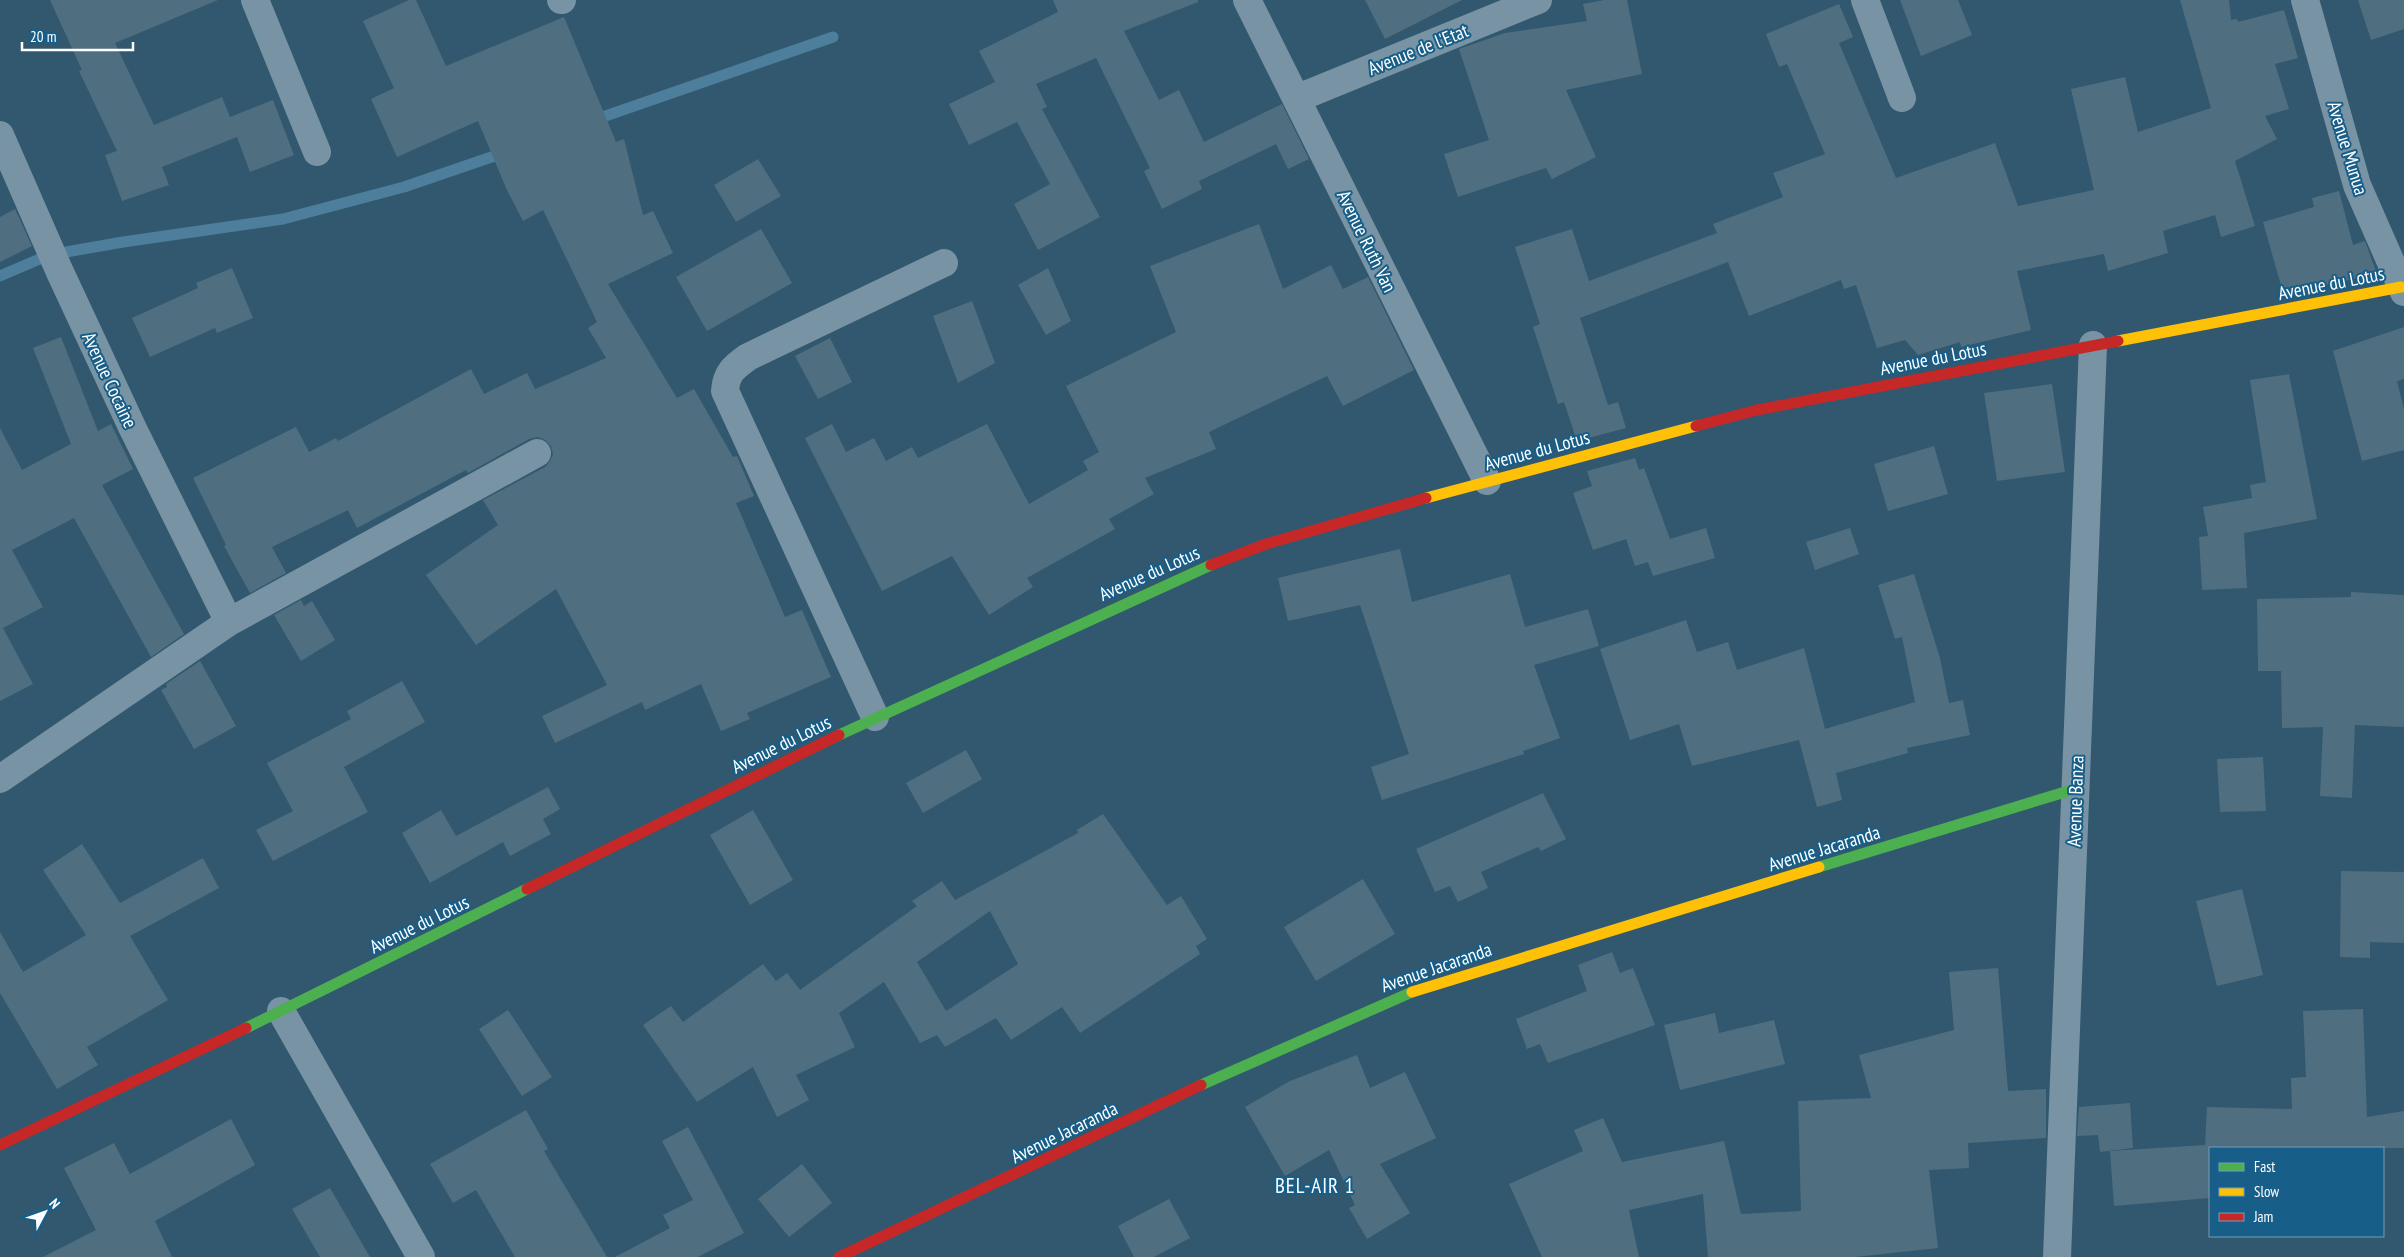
<svg xmlns="http://www.w3.org/2000/svg" width="2404" height="1257" font-family="'PT Sans Narrow',sans-serif">
  <rect width="100%" height="100%" fill="#31586e"/>
  <g fill="none" stroke-linecap="round" stroke-linejoin="round">
    <path stroke="#4d7f9c" stroke-width="11" d="M 591,121 L 833,37
      M 0,276 L 49,255 L 123,242 L 283,219 L 404,187 L 506,152"/>
  </g>
  <path fill="#4f6f80" fill-rule="evenodd" d="M 50,0 L 218,0 L 115,43 L 154,125 L 222,97 L 230,117 L 273,100 L 294,155 L 250,172 L 237,137 L 162,167 L 169,185 L 122,201 L 105,155 L 117,151 L 79,71 L 82,70 Z
    M 409,0 L 416,0 L 446,66 L 564,17 L 616,142 L 624,139 L 643,215 L 653,211 L 673,253 L 608,284 L 677,398 L 694,389 L 733,457 L 737,456 L 754,496 L 736,503 L 785,617 L 802,610 L 831,677 L 747,713 L 750,719 L 721,731 L 701,684 L 645,710 L 642,702 L 555,743 L 542,716 L 607,685 L 556,589 L 476,645 L 426,575 L 498,525 L 483,500 L 545,467 L 550,461 L 553,454 L 551,446 L 545,440 L 538,437 L 529,439 L 468,473 L 466,470 L 357,528 L 348,510 L 272,547 L 286,573 L 250,593 L 224,546 L 226,545 L 193,478 L 296,427 L 309,452 L 336,438 L 338,441 L 471,369 L 484,394 L 527,373 L 535,389 L 606,358 L 588,328 L 597,322 L 543,210 L 523,221 L 506,188 L 478,121 L 397,157 L 371,99 L 394,88 L 363,21 Z
    M 1053,0 L 1198,0 L 1198,2 L 1124,31 L 1159,100 L 1179,90 L 1204,142 L 1282,104 L 1309,159 L 1288,169 L 1276,144 L 1199,181 L 1202,189 L 1162,209 L 1144,171 L 1150,168 L 1096,58 L 1036,84 L 1047,107 L 1042,109 L 1100,217 L 1038,250 L 1014,204 L 1050,184 L 1017,122 L 969,145 L 949,104 L 995,82 L 979,51 L 1058,12 Z
    M 1365,0 L 1462,0 L 1385,39 Z
    M 1604,0 L 1627,0 L 1642,74 L 1566,90 L 1596,157 L 1552,179 L 1546,168 L 1458,197 L 1444,154 L 1489,140 L 1459,49 L 1505,33 L 1587,21 L 1583,4 Z
    M 1900,0 L 1958,0 L 1972,35 L 1921,56 Z
    M 2180,0 L 2229,0 L 2231,20 L 2237,19 L 2238,22 L 2284,10 L 2298,58 L 2275,64 L 2289,109 L 2265,116 L 2277,139 L 2235,161 L 2255,226 L 2221,237 L 2215,215 L 2163,231 L 2168,253 L 2108,271 L 2104,254 L 2017,271 L 2031,330 L 1961,347 L 1960,342 L 1918,355 L 1905,340 L 1877,348 L 1856,285 L 1844,289 L 1841,280 L 1749,316 L 1728,262 L 1580,318 L 1608,405 L 1618,402 L 1626,428 L 1577,441 L 1564,402 L 1558,404 L 1533,327 L 1540,324 L 1515,247 L 1572,229 L 1589,281 L 1717,233 L 1713,224 L 1783,197 L 1773,173 L 1825,154 L 1787,64 L 1779,67 L 1766,34 L 1839,4 L 1853,37 L 1839,43 L 1896,178 L 1995,143 L 2018,206 L 2094,190 L 2071,89 L 2125,77 L 2138,132 L 2211,108 Z
    M 2358,0 L 2404,0 L 2404,29 L 2371,40 Z
    M 758,159 L 781,196 L 736,222 L 714,185 Z
    M 2339,191 L 2353,245 L 2365,241 L 2377,274 L 2316,287 L 2315,282 L 2282,289 L 2263,222 L 2314,207 L 2312,198 Z
    M 15,209 L 32,246 L 0,262 L 0,217 Z
    M 1259,224 L 1283,289 L 1331,265 L 1343,289 L 1368,277 L 1414,370 L 1343,406 L 1327,376 L 1209,432 L 1216,449 L 1145,478 L 1154,494 L 1109,519 L 1115,529 L 1027,578 L 1033,587 L 989,615 L 952,556 L 882,591 L 805,438 L 832,424 L 846,452 L 874,438 L 886,461 L 912,447 L 918,458 L 987,424 L 1029,504 L 1088,470 L 1083,461 L 1099,452 L 1066,386 L 1176,332 L 1150,266 Z
    M 761,229 L 792,283 L 707,331 L 676,277 Z
    M 232,268 L 253,318 L 217,333 L 215,328 L 150,357 L 132,318 L 198,288 L 196,283 Z
    M 1048,268 L 1071,321 L 1046,335 L 1018,285 Z
    M 972,301 L 995,363 L 958,383 L 933,316 Z
    M 2404,327 L 2404,379 L 2397,381 L 2404,409 L 2404,450 L 2362,461 L 2333,351 Z
    M 61,337 L 98,431 L 111,424 L 133,469 L 102,485 L 184,634 L 151,657 L 74,518 L 12,550 L 43,607 L 3,628 L 33,684 L 0,701 L 0,428 L 22,470 L 71,444 L 33,348 Z
    M 830,338 L 852,382 L 818,399 L 795,356 Z
    M 2289,374 L 2317,519 L 2244,533 L 2247,588 L 2202,590 L 2199,537 L 2208,536 L 2203,507 L 2252,498 L 2250,485 L 2266,482 L 2250,380 Z
    M 2052,384 L 2065,472 L 1997,481 L 1984,393 Z
    M 1934,446 L 1948,494 L 1888,511 L 1874,464 Z
    M 1635,458 L 1639,470 L 1644,468 L 1670,539 L 1706,528 L 1715,558 L 1653,576 L 1648,562 L 1635,566 L 1626,539 L 1593,550 L 1573,493 L 1592,486 L 1587,471 Z
    M 1850,528 L 1859,554 L 1815,570 L 1806,542 Z
    M 1400,549 L 1412,602 L 1510,574 L 1525,627 L 1588,609 L 1599,646 L 1534,665 L 1560,738 L 1523,751 L 1524,754 L 1382,800 L 1371,767 L 1409,754 L 1360,605 L 1288,621 L 1278,578 Z
    M 1914,574 L 1940,658 L 1949,703 L 1963,700 L 1970,735 L 1907,748 L 1908,753 L 1836,773 L 1842,800 L 1817,807 L 1799,740 L 1692,766 L 1679,724 L 1630,740 L 1600,649 L 1686,620 L 1697,652 L 1728,642 L 1737,670 L 1804,648 L 1825,729 L 1915,702 L 1902,637 L 1895,639 L 1878,585 Z
    M 2351,592 L 2404,595 L 2404,727 L 2355,725 L 2352,798 L 2320,796 L 2323,727 L 2282,728 L 2281,671 L 2258,671 L 2257,599 L 2351,597 Z
    M 301,600 L 304,606 L 312,601 L 335,640 L 301,661 L 274,615 Z
    M 200,661 L 236,726 L 194,749 L 161,690 L 167,687 L 166,684 Z
    M 402,681 L 425,722 L 344,767 L 368,812 L 273,861 L 256,830 L 293,811 L 267,763 L 351,719 L 347,711 Z
    M 966,750 L 982,779 L 923,813 L 906,783 Z
    M 2263,757 L 2266,811 L 2220,812 L 2217,759 Z
    M 548,787 L 560,809 L 543,819 L 551,834 L 510,856 L 503,842 L 430,883 L 402,833 L 441,810 L 456,836 Z
    M 1543,793 L 1566,839 L 1541,851 L 1538,847 L 1481,872 L 1488,888 L 1458,902 L 1450,886 L 1435,892 L 1416,849 Z
    M 753,810 L 793,880 L 750,905 L 710,835 Z
    M 1103,814 L 1167,905 L 1181,896 L 1207,939 L 1196,946 L 1200,954 L 1080,1033 L 1062,1007 L 1011,1040 L 996,1018 L 945,1047 L 937,1035 L 920,1043 L 884,982 L 839,1013 L 855,1047 L 796,1075 L 809,1100 L 777,1117 L 753,1067 L 697,1102 L 643,1025 L 671,1006 L 683,1022 L 763,964 L 776,981 L 787,973 L 800,990 L 917,906 L 912,901 L 942,881 L 955,900 L 1078,833 L 1077,830 ZM 990,911 L 1018,964 L 946,1011 L 917,962 Z
    M 82,844 L 120,903 L 203,858 L 219,888 L 130,936 L 168,1000 L 87,1047 L 98,1065 L 57,1089 L 0,993 L 0,932 L 23,972 L 86,935 L 43,870 Z
    M 2341,871 L 2404,872 L 2404,943 L 2370,942 L 2370,958 L 2340,957 Z
    M 1363,879 L 1395,934 L 1316,981 L 1284,927 Z
    M 2242,889 L 2263,975 L 2217,986 L 2196,901 Z
    M 1612,952 L 1620,973 L 1633,968 L 1655,1025 L 1548,1063 L 1540,1044 L 1527,1049 L 1516,1019 L 1587,991 L 1578,965 Z
    M 1998,968 L 2008,1091 L 2046,1089 L 2046,1138 L 1968,1143 L 1969,1168 L 1929,1170 L 1938,1248 L 1855,1257 L 1708,1257 L 1703,1194 L 1629,1210 L 1639,1257 L 1542,1257 L 1509,1184 L 1583,1151 L 1574,1130 L 1603,1118 L 1622,1162 L 1724,1141 L 1741,1214 L 1801,1211 L 1798,1101 L 1871,1098 L 1859,1055 L 1954,1030 L 1949,972 Z
    M 2363,1009 L 2367,1117 L 2404,1111 L 2404,1148 L 2210,1148 L 2210,1198 L 2114,1206 L 2110,1151 L 2205,1145 L 2207,1107 L 2292,1109 L 2291,1078 L 2306,1077 L 2303,1011 Z
    M 508,1010 L 552,1077 L 522,1096 L 479,1029 Z
    M 1715,1013 L 1719,1033 L 1774,1020 L 1785,1064 L 1680,1090 L 1664,1025 Z
    M 1357,1055 L 1370,1088 L 1405,1072 L 1436,1138 L 1380,1164 L 1410,1213 L 1367,1239 L 1349,1208 L 1355,1205 L 1329,1150 L 1285,1176 L 1245,1107 L 1290,1081 Z
    M 2130,1103 L 2133,1148 L 2100,1152 L 2098,1135 L 2077,1136 L 2079,1107 Z
    M 526,1110 L 548,1149 L 544,1151 L 607,1257 L 515,1257 L 476,1190 L 453,1203 L 430,1164 Z
    M 231,1119 L 255,1165 L 155,1221 L 172,1257 L 43,1257 L 96,1230 L 64,1168 L 114,1143 L 130,1174 Z
    M 688,1127 L 744,1233 L 698,1257 L 615,1257 L 670,1228 L 663,1215 L 693,1200 L 662,1141 Z
    M 802,1164 L 832,1203 L 789,1237 L 758,1199 Z
    M 330,1188 L 370,1257 L 320,1257 L 292,1209 Z
    M 1169,1199 L 1190,1238 L 1154,1257 L 1134,1257 L 1118,1226 Z"/>
  <g fill="none" stroke-linecap="round" stroke-linejoin="round">
    <path stroke="#7894a4" stroke-width="28" d="M 255,0 L 317,152
      M 561,0 L 562,0
      M 1247,0 L 1487,481
      M 1865,0 L 1902,98
      M 2305,0 L 2357,185 L 2404,292
      M 1298,98 L 1538,0
      M 0,135 L 59,270 L 133,429 L 229,622
      M 875,717 L 725,391 C 726,373 734,367 748,357 L 944,263
      M 0,779 L 229,622 L 537,453
      M 281,1011 L 421,1257
      M 2057,1257 L 2093,345"/>
    <path stroke="#4caf50" stroke-width="11" d="M 839,735 L 1211,565
      M 1819,867 L 2075,789
      M 246,1028 L 527,889
      M 1201,1085 L 1412,992"/>
    <path stroke="#ffc107" stroke-width="11" d="M 2118,341 L 2401,287
      M 1426,498 L 1696,426
      M 1412,992 L 1819,867"/>
    <path stroke="#c62828" stroke-width="11" d="M 1696,426 L 1757,410 L 2118,341
      M 1211,565 L 1266,544 L 1426,498
      M 527,889 L 839,735
      M 0,1145 L 246,1028
      M 839,1257 L 1201,1085"/>
  </g>
  <g text-anchor="middle" dominant-baseline="central" stroke-width="4" stroke-linejoin="round" paint-order="stroke">
    <g font-size="19" fill="#fff" stroke="#175e88">
      <text transform="translate(1418 49) rotate(-22)">Avenue de l'Etat</text>
      <text transform="translate(2348 148) rotate(73)">Avenue Munua</text>
      <text transform="translate(1367 241) rotate(64)">Avenue Ruth Van</text>
      <text transform="translate(2331 283) rotate(-11)">Avenue du Lotus</text>
      <text transform="translate(1933 358) rotate(-11)">Avenue du Lotus</text>
      <text transform="translate(110 380) rotate(65)">Avenue Cocaine</text>
      <text transform="translate(1537 450) rotate(-15)">Avenue du Lotus</text>
      <text transform="translate(1149 573) rotate(-24)">Avenue du Lotus</text>
      <text transform="translate(781 744) rotate(-26)">Avenue du Lotus</text>
      <text transform="translate(2075 801) rotate(-88)">Avenue Banza</text>
      <text transform="translate(1824 848) rotate(-17)">Avenue Jacaranda</text>
      <text transform="translate(419 924) rotate(-26)">Avenue du Lotus</text>
      <text transform="translate(1436 967) rotate(-19)">Avenue Jacaranda</text>
      <text transform="translate(1064 1132) rotate(-26)">Avenue Jacaranda</text>
    </g>
    <g font-size="21" letter-spacing="1" fill="#fff" stroke="#175e88">
      <text x="1315" y="1185">BEL-AIR 1</text>
    </g>
  </g>
  <rect x="2209" y="1147" width="175" height="90" fill="#175e88" stroke="#749eb8"/>
  <rect x="2219" y="1163" width="25" height="8" fill="#4caf50" stroke="#749eb8"/>
  <text x="2254" y="1172" font-size="15" fill="#ffffff">Fast</text>
  <rect x="2219" y="1188" width="25" height="8" fill="#ffc107" stroke="#749eb8"/>
  <text x="2254" y="1197" font-size="15" fill="#ffffff">Slow</text>
  <rect x="2219" y="1213" width="25" height="8" fill="#c62828" stroke="#749eb8"/>
  <text x="2254" y="1222" font-size="15" fill="#ffffff">Jam</text>
  <g transform="translate(45 1212) rotate(49)" stroke="#175e88" stroke-width="4" paint-order="stroke">
  <path d="M0-4L9 19L0 12L-9 19Z" fill="#ffffff"/>
  <text y="-8" font-size="14" font-weight="bold" text-anchor="middle" fill="#ffffff">N</text>
  </g>
  <path d="M22 42v8h111v-8" fill="none" stroke="#ffffff" stroke-width="2.5"/>
  <text x="30" y="42" font-size="15" fill="#ffffff" stroke="#175e88" stroke-width="4" paint-order="stroke">20 m</text>
</svg>
